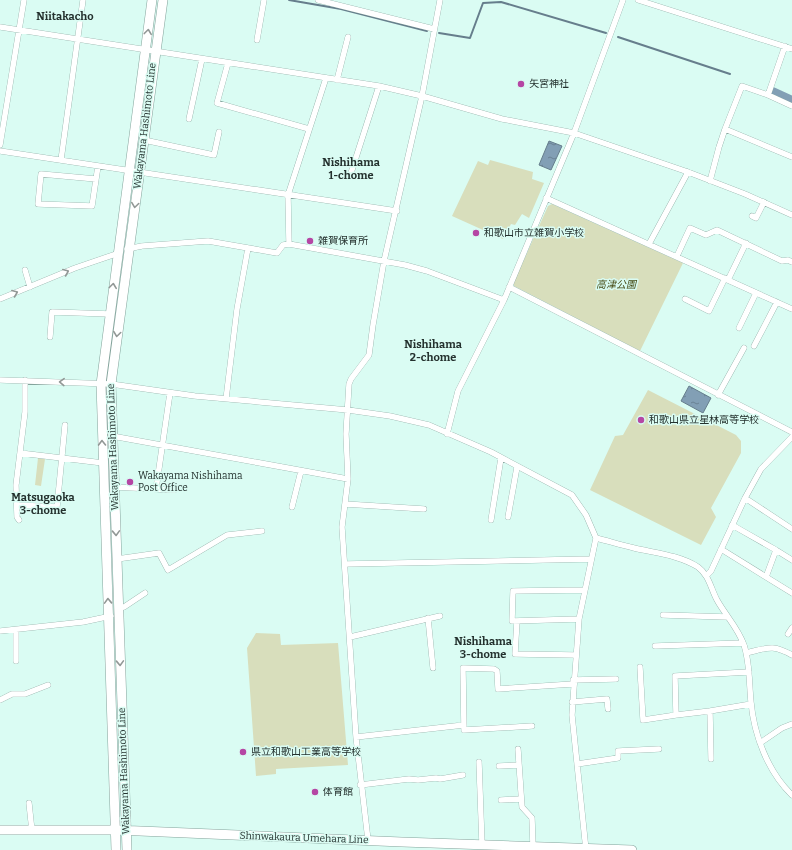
<svg xmlns="http://www.w3.org/2000/svg" width="792" height="850" font-family="Bitter,'Noto Sans JP',serif">
  <defs>
    <pattern id="water-ripples" width="26" height="14" patternUnits="userSpaceOnUse"><rect width="26" height="14" fill="#829fb5"/><path d="M2 4q2-2 4 0t4 0M15 11q2-2 4 0t4 0" fill="none" stroke="#6a8294"/></pattern>
  </defs>
  <rect width="100%" height="100%" fill="#dafcf3"/>
  <path fill="#d8debc" d="M 490,160 L 533,172 L 532,179 L 544,183 L 529,218 L 522,214 L 515,225 L 511,224 L 503,239 L 452,216 L 478,161 L 488,165 Z
    M 552,204 L 683,263 L 640,351 L 514,286 L 514,282 L 548,206 Z
    M 648,390 L 736,435 L 741,441 L 741,453 L 711,508 L 716,517 L 701,545 L 590,490 L 615,436 L 623,435 Z
    M 38,458 L 45,459 L 41,486 L 35,485 Z
    M 256,633 L 280,634 L 281,645 L 338,643 L 348,765 L 276,769 L 276,774 L 256,776 L 247,648 Z"/>
  <path fill="url(#water-ripples)" stroke="#667e8c" d="M 549,141 L 562,146 L 551,170 L 539,165 Z
    M 689,386 L 711,398 L 703,413 L 681,401 Z"/>
  <g fill="none" stroke-linecap="round" stroke-linejoin="round">
    <path stroke="#667e8c" stroke-width="2" d="M 289,0 L 341,9 L 427,31
      M 439,33 L 470,38 L 483,3 L 501,2 L 606,33
      M 618,37 L 730,74"/>
    <path stroke="#829fb5" stroke-width="12" d="M 772,93 L 792,102"/>
    <g stroke="#84a49c" stroke-width="6">
      <path id="minor" d="M 318,0 L 434,29
        M 638,0 L 792,49
        M 0,27 L 379,86 L 422,96 L 502,119 L 574,133 L 688,172 L 745,194 L 792,215
        M 257,40 L 264,0
        M 228,63 L 217,103 L 309,129
        M 337,80 L 348,37
        M 768,95 L 785,46
        M 792,106 L 768,95 L 742,86 L 725,129 L 792,157
        M 189,119 L 202,59
        M 144,140 L 214,155 L 219,132
        M 0,145 L 24,0
        M 0,151 L 397,211
        M 61,160 L 83,0
        M 351,173 L 379,86
        M 96,179 L 41,174 L 38,204 L 92,206 L 98,166
        M 710,181 L 719,147 L 725,129
        M 546,198 L 792,309
        M 752,216 L 756,218 L 764,202
        M 289,244 L 288,195 L 326,78
        M 649,244 L 688,172
        M 127,249 L 142,246 L 208,241 L 277,253 L 283,245 L 289,244 L 405,265 L 427,271 L 504,300
        M 677,256 L 690,228 L 706,235 L 717,230 L 782,261 L 788,260 L 792,262
        M 25,270 L 30,287
        M 728,280 L 746,243
        M 509,287 L 792,432
        M 0,299 L 75,268 L 119,253
        M 685,299 L 709,311 L 725,278
        M 739,328 L 756,293
        M 50,337 L 52,312 L 110,314
        M 754,346 L 777,302
        M 0,380 L 111,384 L 195,396 L 348,410 L 390,416 L 429,425 L 491,452 L 572,495 L 586,515 L 596,538 L 579,619 L 572,715 L 586,850
        M 718,395 L 744,348
        M 226,399 L 237,309 L 248,248
        M 447,434 L 458,391 L 504,300 L 574,133 L 623,0
        M 112,436 L 348,479
        M 20,453 L 103,463
        M 114,487 L 174,490
        M 156,489 L 170,393
        M 745,498 L 792,529
        M 345,504 L 424,509
        M 17,505 L 57,507 L 65,425
        M 292,507 L 301,471
        M 508,517 L 517,467
        M 19,520 L 17,517 L 16,485 L 25,412 L 25,380
        M 491,520 L 501,458
        M 732,525 L 776,550 L 766,577
        M 596,538 C 608,541 621,545 634,548 C 655,553 679,555 698,567 C 709,575 711,589 717,600 C 726,616 738,628 744,645 C 750,663 749,683 751,702 C 754,735 768,772 792,795
        M 721,549 L 792,593
        M 776,550 L 792,560
        M 117,559 L 159,553 L 168,570 L 227,535 L 262,531
        M 345,564 L 591,559
        M 707,575 L 711,571 L 745,498 L 761,469 L 792,437
        M 118,608 L 124,607 L 145,593
        M 663,615 L 727,617
        M 428,618 L 433,668
        M 579,619 L 512,621 L 513,591 L 584,590
        M 517,621 L 515,654 L 575,655
        M 0,631 L 83,622 L 111,616
        M 788,634 L 792,628
        M 350,637 L 440,616
        M 655,646 L 743,643
        M 746,653 C 768,648 772,644 792,655
        M 16,661 L 16,630
        M 640,667 L 643,720 L 676,715
        M 573,680 L 616,679
        M 0,700 L 12,694 L 25,694 L 48,685
        M 572,702 L 607,699 L 608,709
        M 710,711 L 676,715 L 675,676 L 749,672
        M 532,726 L 464,730 L 463,668 L 494,669 L 497,671 L 498,689 L 573,684
        M 356,737 L 464,725
        M 760,743 L 782,728 L 792,724
        M 518,749 L 522,807 L 532,818 L 533,846
        M 711,759 L 710,711 L 751,704
        M 479,762 L 482,844
        M 577,764 L 618,758 L 618,751 L 659,749
        M 499,766 L 519,765
        M 360,785 L 409,779 L 418,780 L 436,778 L 440,779 L 463,775
        M 501,800 L 521,799
        M 29,803 L 32,831
        M 368,840 L 356,737 L 342,527 L 348,479 L 346,434 L 349,384 L 351,379 L 369,355 L 373,325 L 384,261 L 422,96 L 440,0"/>
    </g>
    <g stroke="#84a49c" stroke-width="10">
      <path id="primary" d="M 0,830 L 116,830 L 402,842 L 632,850
        M 116,850 L 101,384 L 152,0
        M 127,850 L 111,384 L 163,0"/>
    </g>
    <use href="#minor" stroke="#fff" stroke-width="5.5"/>
    <use href="#primary" stroke="#fff" stroke-width="9"/>
  </g>
  <defs><path id="oneway-chevron" d="M-2-3.5L2.5 0L-2 3.5" fill="none" stroke-width="1.6" stroke-linecap="round" stroke-linejoin="round"/></defs>
  <g stroke="#929896">
    <use href="#oneway-chevron" transform="translate(148 32) rotate(-83)"/>
    <use href="#oneway-chevron" transform="translate(135 205) rotate(98)"/>
    <use href="#oneway-chevron" transform="translate(66 272) rotate(-23)"/>
    <use href="#oneway-chevron" transform="translate(113 286) rotate(-83)"/>
    <use href="#oneway-chevron" transform="translate(15 293) rotate(-22)"/>
    <use href="#oneway-chevron" transform="translate(117 334) rotate(98)"/>
    <use href="#oneway-chevron" transform="translate(62 382) rotate(-178)"/>
    <use href="#oneway-chevron" transform="translate(102 443) rotate(-91)"/>
    <use href="#oneway-chevron" transform="translate(116 533) rotate(88)"/>
    <use href="#oneway-chevron" transform="translate(108 601) rotate(-92)"/>
    <use href="#oneway-chevron" transform="translate(120 663) rotate(88)"/>
  </g>
  <g fill="#b546a4" stroke="#dafcf3" stroke-width="1.5">
    <circle cx="521" cy="84" r="4"/>
    <circle cx="476" cy="233" r="4"/>
    <circle cx="310" cy="241" r="4"/>
    <circle cx="641" cy="420" r="4"/>
    <circle cx="130" cy="482" r="4"/>
    <circle cx="243" cy="752" r="4"/>
    <circle cx="315" cy="792" r="4"/>
  </g>
  <g text-anchor="middle" dominant-baseline="central" stroke-width="3" stroke-linejoin="round" paint-order="stroke">
    <g font-size="10" fill="#24312e" stroke="#dafcf3" text-anchor="start">
      <text x="529" y="84">矢宮神社</text>
      <text x="484" y="233">和歌山市立雑賀小学校</text>
      <text x="318" y="241">雑賀保育所</text>
      <text x="649" y="420">和歌山県立星林高等学校</text>
      <text x="138" y="476">Wakayama Nishihama<tspan x="138" dy="12">Post Office</tspan></text>
      <text x="251" y="752">県立和歌山工業高等学校</text>
      <text x="323" y="792">体育館</text>
    </g>
    <g font-size="10" fill="#24312e" stroke="#dafcf3">
      <text transform="translate(145 126) rotate(-83)">Wakayama Hashimoto Line</text>
      <text transform="translate(113 447) rotate(-92)">Wakayama Hashimoto Line</text>
      <text transform="translate(124 771) rotate(-92)">Wakayama Hashimoto Line</text>
      <text transform="translate(304 838) rotate(2)">Shinwakaura Umehara Line</text>
    </g>
    <g font-size="10" font-style="italic" fill="#484d17" stroke="#dafcf3">
      <text x="616" y="285">高津公園</text>
    </g>
    <g font-size="11" font-weight="bold" fill="#24312e" stroke="#dafcf3">
      <text x="65" y="16">Niitakacho</text>
      <text x="351" y="162">Nishihama<tspan x="351" dy="13">1-chome</tspan></text>
      <text x="433" y="344">Nishihama<tspan x="433" dy="13">2-chome</tspan></text>
      <text x="43" y="497">Matsugaoka<tspan x="43" dy="13">3-chome</tspan></text>
      <text x="483" y="641">Nishihama<tspan x="483" dy="13">3-chome</tspan></text>
    </g>
  </g>
</svg>
